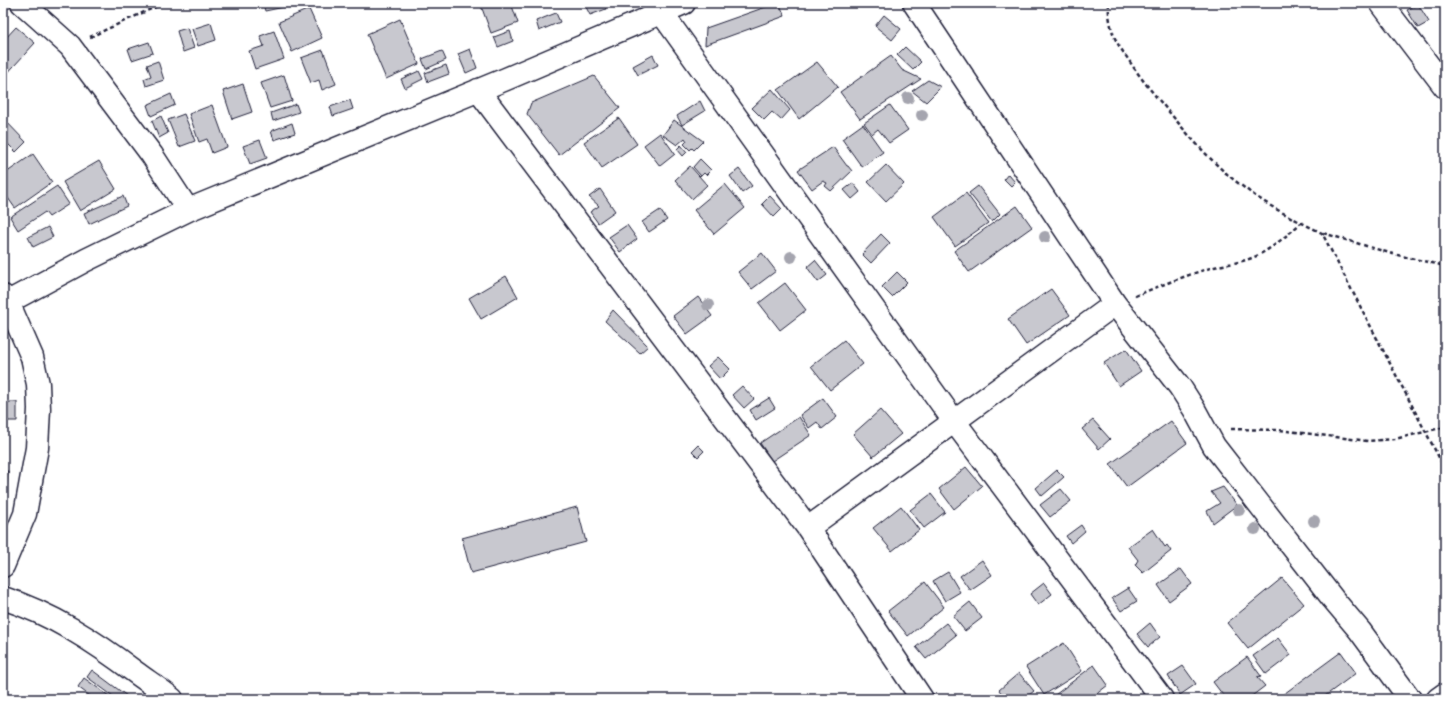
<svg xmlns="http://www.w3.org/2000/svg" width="1448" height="702" font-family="Pangolin,sans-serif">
  <rect width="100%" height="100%" fill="#fff"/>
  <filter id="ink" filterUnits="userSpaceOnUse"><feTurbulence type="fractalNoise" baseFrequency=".025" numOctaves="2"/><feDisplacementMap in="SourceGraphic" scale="8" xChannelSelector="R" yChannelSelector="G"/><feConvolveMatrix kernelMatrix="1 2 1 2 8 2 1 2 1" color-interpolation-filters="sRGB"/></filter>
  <g filter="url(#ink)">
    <path fill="#c8c8cf" stroke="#22223b" d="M 263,3 L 288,3 L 289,6 L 265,11 Z
      M 480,3 L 511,3 L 518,23 L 491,33 Z
      M 584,3 L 604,3 L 606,9 L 590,15 Z
      M 777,3 L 779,3 L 785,16 L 705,45 L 706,28 Z
      M 1418,4 L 1429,22 L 1418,28 L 1407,10 Z
      M 309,9 L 322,38 L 292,52 L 279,22 Z
      M 556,13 L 560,22 L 539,31 L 536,21 Z
      M 884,15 L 901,29 L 892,40 L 875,26 Z
      M 400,19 L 419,64 L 386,79 L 367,34 Z
      M 211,23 L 216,40 L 198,46 L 192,29 Z
      M 16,27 L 35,43 L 3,78 L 3,41 Z
      M 187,28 L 194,48 L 183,52 L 177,31 Z
      M 274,31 L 284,59 L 255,69 L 249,51 L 264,46 L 260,36 Z
      M 510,31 L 513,41 L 498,47 L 494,37 Z
      M 149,42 L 153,53 L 132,60 L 128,49 Z
      M 905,47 L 921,62 L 913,70 L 897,55 Z
      M 470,49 L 477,68 L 466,73 L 458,54 Z
      M 323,50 L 336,84 L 322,90 L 319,80 L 311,83 L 301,58 Z
      M 442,51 L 446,60 L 426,69 L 422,59 Z
      M 653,55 L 658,65 L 638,75 L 633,66 Z
      M 891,56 L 902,70 L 921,79 L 860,119 L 840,92 Z
      M 158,61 L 164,80 L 146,86 L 144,79 L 151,76 L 147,65 Z
      M 817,62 L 838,87 L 799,119 L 778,90 Z
      M 446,65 L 449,74 L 428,82 L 425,73 Z
      M 419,71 L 423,79 L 405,88 L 401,79 Z
      M 284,75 L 292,101 L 270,108 L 261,83 Z
      M 594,76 L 620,108 L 559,155 L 527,114 L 531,103 Z
      M 928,80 L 941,87 L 926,102 L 912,91 Z
      M 243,84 L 252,112 L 232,119 L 223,91 Z
      M 772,89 L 790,110 L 781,120 L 772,112 L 764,120 L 752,108 Z
      M 171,94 L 175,105 L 151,116 L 147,105 Z
      M 350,100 L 353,109 L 333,116 L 330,107 Z
      M 700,101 L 705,111 L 682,125 L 677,116 Z
      M 296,104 L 299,112 L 273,121 L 271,113 Z
      M 212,105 L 227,147 L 212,153 L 207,139 L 199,142 L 189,114 Z
      M 890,105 L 908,130 L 889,143 L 878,129 L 872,134 L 864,123 Z
      M 184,114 L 195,141 L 179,147 L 168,120 Z
      M 161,116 L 168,133 L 159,138 L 152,121 Z
      M 3,118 L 26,142 L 16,152 L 3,139 Z
      M 619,118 L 637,144 L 602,168 L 584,142 Z
      M 674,120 L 703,141 L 694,150 L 692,148 L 690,150 L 684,144 L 687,141 L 685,138 L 677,145 L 663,135 Z
      M 292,123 L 295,133 L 274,140 L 271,131 Z
      M 863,124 L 883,152 L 862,167 L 842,139 Z
      M 660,133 L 675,154 L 660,166 L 644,145 Z
      M 260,140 L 267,158 L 250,164 L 243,146 Z
      M 681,145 L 687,152 L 683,156 L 677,149 Z
      M 833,147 L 847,166 L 848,166 L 852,171 L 831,191 L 825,186 L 827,183 L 823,181 L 812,189 L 798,170 Z
      M 33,154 L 52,182 L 15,208 L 3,191 L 3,175 Z
      M 700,159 L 711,170 L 706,175 L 704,173 L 701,176 L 693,167 Z
      M 99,161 L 116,189 L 80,211 L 63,182 Z
      M 886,165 L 904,184 L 886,201 L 868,182 Z
      M 690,166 L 707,185 L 692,199 L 675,180 Z
      M 739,169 L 752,186 L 742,193 L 730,176 Z
      M 1008,174 L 1015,182 L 1011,186 L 1004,179 Z
      M 853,183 L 860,192 L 852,199 L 844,190 Z
      M 725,184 L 745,208 L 714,234 L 694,210 Z
      M 57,186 L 69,204 L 49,217 L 45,212 L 18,230 L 10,217 Z
      M 978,186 L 1000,214 L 992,222 L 969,193 Z
      M 600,189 L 615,211 L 598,223 L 590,212 L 599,206 L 589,197 Z
      M 966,193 L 988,223 L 955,246 L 934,217 Z
      M 123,196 L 127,206 L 89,224 L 84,213 Z
      M 770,196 L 782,209 L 774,217 L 762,204 Z
      M 1017,206 L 1032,227 L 969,272 L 954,251 Z
      M 660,210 L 667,220 L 649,232 L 642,222 Z
      M 627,225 L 637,239 L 620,252 L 609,237 Z
      M 48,227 L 53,237 L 33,247 L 28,237 Z
      M 881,234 L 890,243 L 871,263 L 862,254 Z
      M 762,253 L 776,271 L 752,289 L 738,272 Z
      M 815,260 L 827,275 L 818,282 L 807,267 Z
      M 897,272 L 907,282 L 892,297 L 882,287 Z
      M 506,276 L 518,297 L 481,319 L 469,298 Z
      M 785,283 L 806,310 L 780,330 L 759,303 Z
      M 1051,289 L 1070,315 L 1026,345 L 1008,319 Z
      M 698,297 L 712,316 L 687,334 L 673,316 Z
      M 613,310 L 648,346 L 640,353 L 605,321 Z
      M 844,340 L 863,364 L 830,390 L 811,366 Z
      M 1126,349 L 1141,371 L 1119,386 L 1104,363 Z
      M 718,357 L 730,369 L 720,379 L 708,366 Z
      M 742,386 L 754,399 L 744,408 L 732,395 Z
      M 769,398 L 775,408 L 756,420 L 750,410 Z
      M 823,398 L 837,417 L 822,429 L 817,422 L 809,428 L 800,415 Z
      M 3,402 L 17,402 L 17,421 L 3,421 Z
      M 880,410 L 901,434 L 873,457 L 853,434 Z
      M 799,417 L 811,435 L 772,461 L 760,443 Z
      M 1093,420 L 1110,439 L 1099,449 L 1082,429 Z
      M 1171,421 L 1187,443 L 1127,487 L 1110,464 Z
      M 698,445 L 704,451 L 698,457 L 692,451 Z
      M 966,467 L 982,486 L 954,509 L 939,489 Z
      M 1057,470 L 1064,477 L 1042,496 L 1036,488 Z
      M 3,471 L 8,471 L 6,493 L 3,493 Z
      M 1223,487 L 1237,505 L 1213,523 L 1207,511 L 1220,503 L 1211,492 Z
      M 1061,489 L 1071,501 L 1050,517 L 1040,505 Z
      M 931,494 L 945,512 L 924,528 L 910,510 Z
      M 901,506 L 919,530 L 892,551 L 873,528 Z
      M 577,507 L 586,542 L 471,573 L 462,538 Z
      M 1081,525 L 1085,531 L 1071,543 L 1066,536 Z
      M 1153,529 L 1165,547 L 1167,545 L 1171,551 L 1143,573 L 1135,565 L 1138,560 L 1128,547 Z
      M 982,560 L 992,575 L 970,590 L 960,576 Z
      M 1181,569 L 1192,584 L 1169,601 L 1158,585 Z
      M 948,572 L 960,592 L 945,601 L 933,581 Z
      M 1282,578 L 1304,604 L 1248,649 L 1227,623 Z
      M 925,582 L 944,607 L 908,636 L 888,611 Z
      M 1044,583 L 1052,594 L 1038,605 L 1030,594 Z
      M 1128,588 L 1137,601 L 1121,611 L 1112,598 Z
      M 970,602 L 982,618 L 965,631 L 953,616 Z
      M 946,623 L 956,635 L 926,659 L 916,647 Z
      M 1150,623 L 1160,637 L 1148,647 L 1137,634 Z
      M 1278,638 L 1291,655 L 1266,674 L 1253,656 Z
      M 1064,643 L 1082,671 L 1044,695 L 1026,667 Z
      M 1341,652 L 1356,673 L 1321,699 L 1283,699 L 1281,696 Z
      M 1247,657 L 1261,676 L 1257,677 L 1265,686 L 1248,699 L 1226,699 L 1213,682 Z
      M 1094,665 L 1108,685 L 1090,699 L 1051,699 L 1051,698 Z
      M 1183,666 L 1196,684 L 1180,695 L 1168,676 Z
      M 92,670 L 131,699 L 117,699 L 87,677 Z
      M 1019,673 L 1034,691 L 1024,699 L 1006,699 L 999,690 Z
      M 84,678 L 113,699 L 94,699 L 78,687 Z"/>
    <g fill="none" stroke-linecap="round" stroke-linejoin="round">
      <g stroke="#22223b" stroke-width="25">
        <path id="minor" d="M 22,3 L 70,46 L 152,155 L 188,210
          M 914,3 L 1115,304 L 1180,387 L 1194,409 L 1214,446 L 1333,599 L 1360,631 L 1410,699
          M 1381,3 L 1445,87
          M 661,12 L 954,421 L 1162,699
          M 478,90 L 808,528 L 922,699
          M 3,296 L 8,302 L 32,357 L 38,384 L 39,409 L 37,448 L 25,514 L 3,566
          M 8,302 L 86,260 L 188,210 L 506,79 L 684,3
          M 808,528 L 1115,304
          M 3,598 C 52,614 94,641 135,672 C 147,681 160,689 172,699
          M 1438,699 L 1445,694"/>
      </g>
      <path stroke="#22223b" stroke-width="2.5" stroke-dasharray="4 3" stroke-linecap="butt" d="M 1109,3 C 1108,12 1110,24 1113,33 C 1116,43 1124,53 1130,62 C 1143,82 1159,100 1175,119 C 1196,144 1219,170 1246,189 C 1269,207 1296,220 1322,233 L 1445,469
        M 90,37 L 164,3
        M 1323,233 L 1393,254 L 1445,266
        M 1135,296 C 1159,286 1182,277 1207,269 C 1219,265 1233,264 1246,260 C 1266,254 1285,237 1301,223
        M 1231,429 L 1279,430 L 1368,441 L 1395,439 L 1445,427"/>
      <use href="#minor" stroke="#fff" stroke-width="22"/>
    </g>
    <g fill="#a5a5af">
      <circle cx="908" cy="98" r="6"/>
      <circle cx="922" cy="115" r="6"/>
      <circle cx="1045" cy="237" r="6"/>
      <circle cx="791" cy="257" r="6"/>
      <circle cx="708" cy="305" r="6"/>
      <circle cx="1239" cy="510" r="6"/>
      <circle cx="1314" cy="521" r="6"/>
      <circle cx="1255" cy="529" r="6"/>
    </g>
  </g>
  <rect width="1448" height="702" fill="none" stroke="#fff" stroke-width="16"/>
  <rect x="8" y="8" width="1432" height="686" fill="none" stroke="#22223b" stroke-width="1.5" filter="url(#ink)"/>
</svg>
